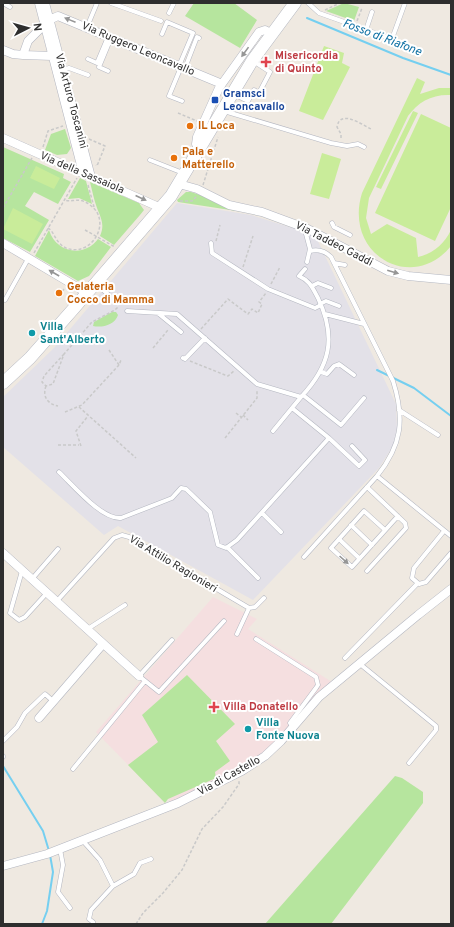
<svg xmlns="http://www.w3.org/2000/svg" width="454" height="927" font-family="Overpass,sans-serif">
  <rect width="100%" height="100%" fill="#efe9e1"/>
  <path fill="#e3e1e8" d="M 177,203 L 251,215 L 315,235 L 396,404 L 397,429 L 393,446 L 379,468 L 253,600 L 118,526 L 104,535 L 3,447 L 3,397 L 54,348 Z"/>
  <path fill="#f5dfe0" d="M 213,597 L 257,619 L 248,629 L 332,682 L 280,740 L 252,763 L 173,803 L 168,799 L 165,803 L 96,732 Z"/>
  <path fill="#b6e59e" d="M 194,3 L 234,3 L 257,20 L 240,48 L 185,16 Z
    M 344,3 L 359,7 L 354,21 L 326,11 Z
    M 65,129 L 71,148 L 67,154 L 57,155 L 45,150 L 51,134 Z
    M 3,147 L 64,174 L 63,178 L 71,182 L 58,204 L 34,192 L 25,206 L 49,220 L 30,252 L 3,238 Z
    M 80,178 L 86,181 L 92,204 L 79,198 L 68,199 Z
    M 90,182 L 139,203 L 144,210 L 140,215 L 114,245 L 100,236 C 105,225 101,218 97,208 C 94,200 92,190 90,182 Z
    M 186,192 L 191,192 L 272,219 L 250,213 L 178,202 L 177,200 Z
    M 49,230 C 56,253 84,258 98,239 L 111,247 L 89,276 L 78,281 L 35,256 Z
    M 112,312 L 116,312 L 118,315 C 115,325 102,328 93,326 L 94,322 Z
    M 187,675 L 235,724 L 216,741 L 230,761 L 215,772 L 216,778 L 168,799 L 165,803 L 128,765 L 158,742 L 142,715 Z
    M 395,776 L 402,778 L 423,792 L 423,803 L 331,924 L 265,924 Z"/>
  <path fill="#c9ec9a" d="M 324,46 L 344,53 L 342,63 L 350,67 L 323,120 L 299,111 Z
    M 417,78 L 425,82 L 420,94 L 439,88 L 451,88 L 451,95 C 432,94 418,102 408,116 L 369,198 L 366,218 L 371,234 L 387,224 L 416,238 L 418,257 C 434,253 444,244 451,230 L 451,246 C 412,294 343,254 362,193 Z
    M 413,111 L 418,113 L 381,189 L 376,187 Z
    M 421,114 L 451,128 L 451,207 L 435,241 L 375,213 Z
    M 322,153 L 341,159 L 329,199 L 310,194 Z
    M 36,166 L 60,178 L 54,189 L 30,178 Z
    M 13,208 L 43,224 L 32,244 L 3,229 Z"/>
  <g fill="none" stroke-linecap="round" stroke-linejoin="round">
    <path stroke="#75cff0" stroke-width="2" d="M 307,18 L 403,58 L 451,75
      M 377,370 L 414,388 L 451,416
      M 3,766 L 43,831 L 49,851
      M 42,924 L 47,911 L 53,872 L 50,855"/>
    <g stroke="#b4b7c1" stroke-width="5">
      <path id="lane" d="M 3,3 L 10,7
        M 111,3 L 161,21
        M 308,3 L 319,13 L 389,38 L 393,36 L 405,3
        M 169,13 L 174,3
        M 87,27 L 97,3
        M 366,30 L 372,12
        M 162,34 L 167,22 L 193,33 L 179,66
        M 88,59 L 97,63 L 108,37
        M 181,67 L 169,96 L 182,101
        M 185,68 L 197,37 L 199,38
        M 63,70 L 69,68 L 88,75
        M 108,71 L 99,67 L 111,38
        M 233,94 L 248,101 L 254,90 L 259,93 L 270,72 L 253,61
        M 224,111 L 331,143 L 347,146 L 358,144 L 364,147
        M 150,160 L 183,173
        M 332,223 L 334,227 L 350,235
        M 211,243 L 212,253 L 268,289 L 315,308 L 321,305
        M 310,251 C 318,249 325,251 331,257 L 393,381 C 405,419 402,445 377,476 L 451,536
        M 307,262 L 310,249 L 306,234 L 308,229
        M 334,263 L 345,265
        M 97,285 L 109,295
        M 312,286 L 318,283 L 331,288
        M 5,300 L 28,259
        M 320,304 L 326,301 L 339,306
        M 127,311 L 177,314 L 257,384 L 301,397 C 330,366 337,338 318,298 C 312,287 310,281 299,276 L 305,269
        M 159,314 L 181,332
        M 325,314 L 364,324
        M 183,358 L 185,359 L 205,338
        M 321,372 L 327,374 L 334,366 L 339,364 L 354,375
        M 303,395 L 341,425 L 364,398
        M 292,408 L 329,438 L 359,466 L 365,460 L 352,446
        M 399,410 L 438,435
        M 273,431 L 301,397
        M 59,472 C 73,485 102,520 121,518 L 167,500 L 172,498 L 181,488 L 186,489 L 210,512 L 218,545 L 226,548 L 237,540 L 329,438
        M 262,513 L 281,532
        M 351,525 L 372,545
        M 385,530 L 364,511 L 331,548 L 352,567 L 398,516
        M 444,531 L 414,568 L 412,578 L 419,584 L 426,582 L 451,553
        M 339,539 L 359,558
        M 227,547 L 258,578
        M 304,557 L 377,476
        M 22,571 L 10,613 L 19,620 L 25,617 L 46,594
        M 367,571 L 406,528 L 405,523 L 367,487
        M 32,579 L 58,549
        M 56,602 L 114,538 L 122,535 L 129,537 L 249,608 L 255,607 L 264,598
        M 86,630 L 125,605
        M 237,634 L 249,608
        M 256,639 L 316,677 L 318,685 L 316,688 L 290,723 L 293,728
        M 172,640 L 139,676 L 159,692 L 224,621
        M 345,658 L 418,583
        M 360,664 L 436,726 L 436,730 L 409,763
        M 3,741 L 17,727 L 25,713 L 45,694 L 53,701
        M 3,756 L 3,757
        M 73,769 L 145,681
        M 83,841 L 100,860 L 113,886 L 91,910 L 89,919 L 93,922
        M 60,849 L 63,865 L 58,892 L 70,908
        M 113,886 L 134,874 L 140,863 L 151,859"/>
    </g>
    <g stroke="#b4b7c1" stroke-width="9">
      <path id="street" d="M 39,3 L 83,173
        M 45,3 L 91,177
        M 3,50 L 13,54 L 23,55
        M 52,56 L 23,55 L 28,41 L 49,20 L 58,16 L 222,84
        M 3,138 L 161,208
        M 199,150 L 196,144 L 197,137 L 219,88 L 259,32 L 265,30 L 272,34
        M 179,184 L 197,189 L 229,205 L 262,212 L 308,229 L 388,271 L 408,276 L 451,280
        M 3,243 L 87,293
        M 3,553 L 139,676
        M 39,718 L 103,644
        M 3,866 L 47,854 L 178,803 L 242,771 L 265,756 L 281,741 L 319,697 L 418,615 L 451,589"/>
    </g>
    <g stroke="#b4b7c1" stroke-width="13">
      <path id="secondary" d="M 3,383 L 30,358 L 75,307 L 171,196 L 252,61 L 295,3"/>
    </g>
    <path stroke="#c9c9c9" stroke-width="1.5" stroke-dasharray="3 2" stroke-linecap="butt" d="M 325,10 L 340,3
      M 357,21 L 362,8
      M 178,113 L 197,121
      M 341,138 L 341,134 L 337,127 C 340,109 361,124 371,129
      M 89,139 L 105,146 L 97,166 L 96,165
      M 43,147 L 48,131 L 63,126
      M 88,185 L 94,207
      M 203,185 L 218,137
      M 180,201 L 192,201 L 196,197
      M 3,208 L 32,158
      M 48,228 C 55,232 55,243 66,248 C 92,258 113,221 90,205 C 79,196 72,203 64,200
      M 85,230 L 115,247
      M 216,241 L 220,225
      M 34,253 L 77,178
      M 243,267 L 253,236
      M 271,284 L 280,267
      M 60,295 L 64,289
      M 201,329 L 228,299 L 248,314 L 252,309 L 258,313 L 262,304 L 259,302 L 266,293
      M 153,348 L 168,330
      M 109,350 L 119,365 L 121,360
      M 64,354 L 44,376 L 42,382 L 46,386 L 53,384 L 64,354 L 92,322 L 115,310 L 119,306
      M 190,361 L 225,375 L 228,376 L 234,371
      M 46,386 C 42,397 48,404 58,406
      M 79,407 L 136,458
      M 65,412 L 82,405 L 119,365
      M 236,413 L 241,417
      M 243,415 L 248,420
      M 225,438 L 257,398 L 257,390
      M 58,445 L 79,445
      M 81,446 L 76,431 L 88,416
      M 136,924 L 143,913 L 163,893 L 182,870 L 202,829 L 223,807 L 239,784 L 239,780"/>
    <use href="#lane" stroke="#fff" stroke-width="4"/>
    <use href="#street" stroke="#fff" stroke-width="8"/>
    <use href="#secondary" stroke="#fff" stroke-width="12"/>
  </g>
  <defs><path id="oneway-solid" d="M-6-.8H1V-3.2L6.5 0L1 3.2V.8H-6Z"/></defs>
  <g fill="#969696">
    <use href="#oneway-solid" transform="translate(70 20) rotate(-158)"/>
    <use href="#oneway-solid" transform="translate(245 52) rotate(126)"/>
    <use href="#oneway-solid" transform="translate(141 198) rotate(25)"/>
    <use href="#oneway-solid" transform="translate(393 272) rotate(16)"/>
    <use href="#oneway-solid" transform="translate(54 273) rotate(-150)"/>
    <use href="#oneway-solid" transform="translate(344 560) rotate(42)"/>
  </g>
  <g fill="#e0444e" stroke="#fff" stroke-width="1.5">
    <path d="M264 56h4v4h4v4h-4v4h-4v-4h-4v-4h4z"/>
    <path d="M212 701h4v4h4v4h-4v4h-4v-4h-4v-4h4z"/>
  </g>
  <rect fill="#1a4fb4" stroke="#fff" stroke-width="1.5" x="211" y="96" width="8" height="8" rx="2"/>
  <g fill="#e8710a" stroke="#fff" stroke-width="1.5">
    <circle cx="190" cy="126" r="4"/>
    <circle cx="174" cy="158" r="4"/>
    <circle cx="59" cy="293" r="4"/>
  </g>
  <g fill="#0f9aa8" stroke="#fff" stroke-width="1.5">
    <circle cx="32" cy="333" r="4"/>
    <circle cx="248" cy="729" r="4"/>
  </g>
  <g text-anchor="middle" dominant-baseline="central" stroke-width="4" stroke-linejoin="round" paint-order="stroke">
    <g font-size="11" fill="#2e2e2e" stroke="#fff">
      <text transform="translate(138 49) rotate(23)">Via Ruggero Leoncavallo</text>
      <text transform="translate(71 101) rotate(75)">Via Arturo Toscanini</text>
      <text transform="translate(82 173) rotate(23)">Via della Sassaiola</text>
      <text transform="translate(334 244) rotate(27)">Via Taddeo Gaddi</text>
      <text transform="translate(173 564) rotate(31)">Via Attilio Ragionieri</text>
      <text transform="translate(229 776) rotate(-29)">Via di Castello</text>
    </g>
    <g font-size="11" font-weight="bold" fill="#be3a42" stroke="#fff" text-anchor="start">
      <text x="275" y="56">Misericordia<tspan x="275" dy="13">di Quinto</tspan></text>
      <text x="223" y="707">Villa Donatello</text>
    </g>
    <g font-size="11" font-weight="bold" fill="#164399" stroke="#fff" text-anchor="start">
      <text x="223" y="94">Gramsci<tspan x="223" dy="13">Leoncavallo</tspan></text>
    </g>
    <g font-size="11" font-weight="bold" fill="#c56008" stroke="#fff" text-anchor="start">
      <text x="198" y="126">IL Loca</text>
      <text x="182" y="152">Pala e<tspan x="182" dy="13">Matterello</tspan></text>
      <text x="67" y="287">Gelateria<tspan x="67" dy="13">Cocco di Mamma</tspan></text>
    </g>
    <g font-size="11" font-weight="bold" fill="#0d838f" stroke="#fff" text-anchor="start">
      <text x="40" y="327">Villa<tspan x="40" dy="13">Sant'Alberto</tspan></text>
      <text x="256" y="723">Villa<tspan x="256" dy="13">Fonte Nuova</tspan></text>
    </g>
    <g font-size="12" font-style="italic" fill="#0d6fa3" stroke="#fff">
      <text transform="translate(382 38) rotate(21)">Fosso di Riafone</text>
    </g>
  </g>
  <rect width="454" height="927" fill="none" stroke="#2e2e2e" stroke-width="8"/>
  <g transform="translate(28 28) rotate(84)" stroke="#ffffff" stroke-width="3" paint-order="stroke">
  <path d="M0-3L7 15L0 10L-7 15Z" fill="#2e2e2e"/>
  <text y="-6" font-size="11" font-weight="bold" text-anchor="middle" fill="#2e2e2e">N</text>
  </g>
</svg>
